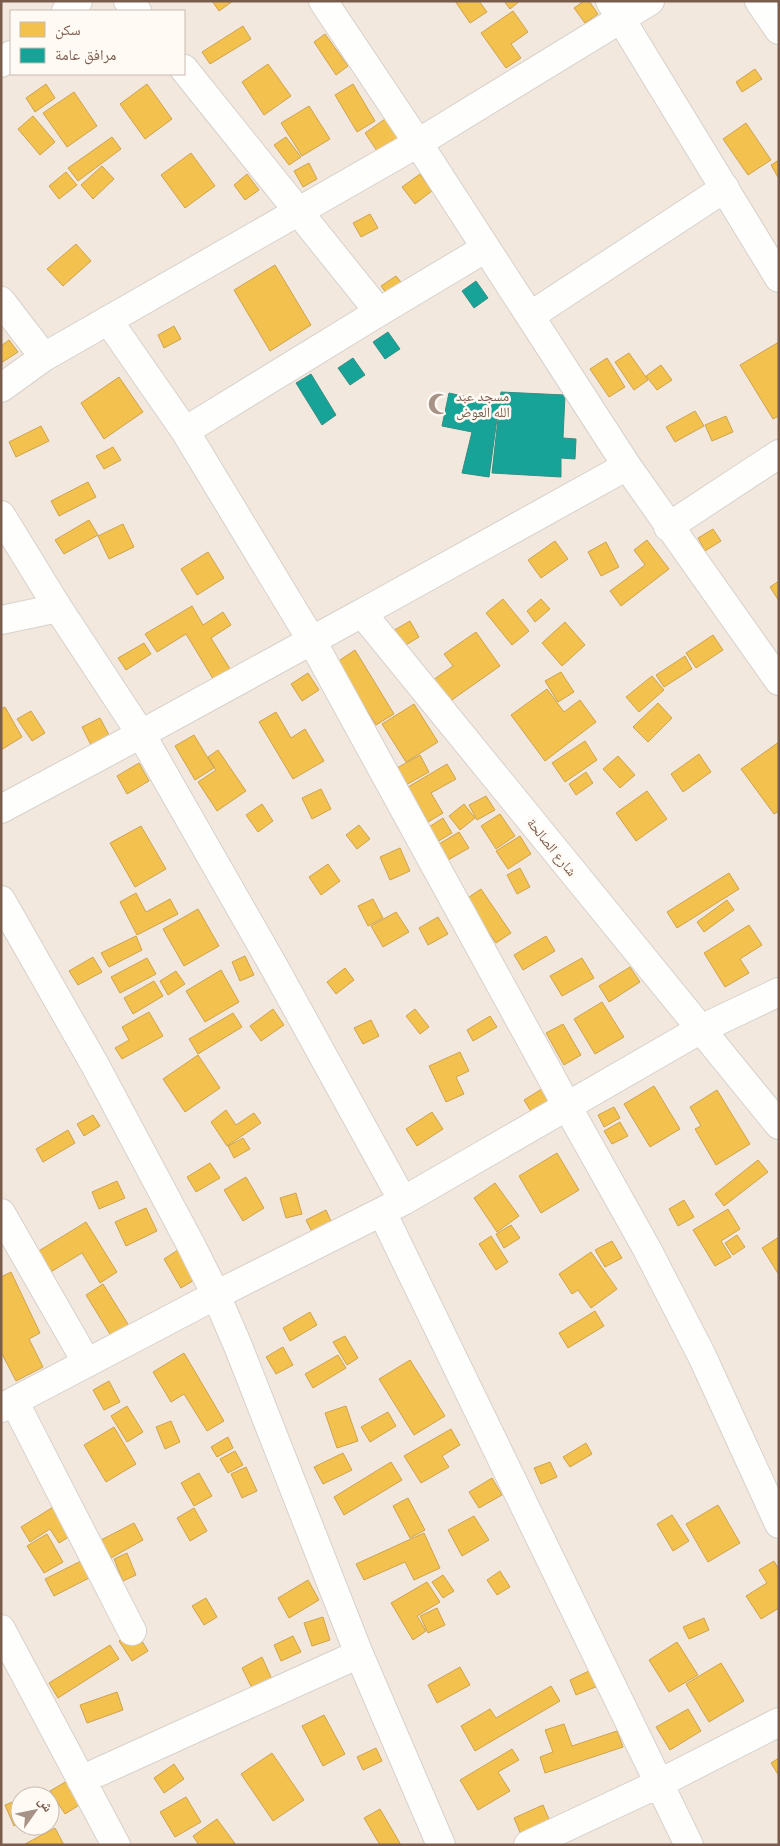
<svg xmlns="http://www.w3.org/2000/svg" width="780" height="1846" font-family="Poppins,'Noto Naskh Arabic',sans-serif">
  <rect width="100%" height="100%" fill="#f9f5f0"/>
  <path fill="#f2e8de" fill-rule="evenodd" d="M 1,1 L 779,1 L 779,1845 L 1,1845 ZM 11,11 L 184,11 L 184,74 L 11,74 ZM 20,1796 L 50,1796 L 50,1826 L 20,1826 Z"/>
  <path fill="#f2c14e" stroke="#cea34e" d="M 212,1 L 233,1 L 219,11 Z
    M 455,1 L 479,1 L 487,12 L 470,23 Z
    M 504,1 L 520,1 L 510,9 Z
    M 584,1 L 589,1 L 598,14 L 585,23 L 574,8 Z
    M 513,11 L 528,32 L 511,44 L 521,58 L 506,68 L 481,33 Z
    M 243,26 L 251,39 L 210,64 L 202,52 Z
    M 325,34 L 348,66 L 336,75 L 314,42 Z
    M 268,64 L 291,96 L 264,115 L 242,82 Z
    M 755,69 L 762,79 L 742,92 L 736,82 Z
    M 46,84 L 55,98 L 35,112 L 26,98 Z
    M 147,84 L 172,119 L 145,139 L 120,104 Z
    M 353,84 L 375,121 L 357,132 L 335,95 Z
    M 74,92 L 97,126 L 67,147 L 43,113 Z
    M 309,106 L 330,139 L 302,156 L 281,123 Z
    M 33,116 L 55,142 L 40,155 L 18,129 Z
    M 388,117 L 404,142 L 381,157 L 365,133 Z
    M 746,123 L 771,160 L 748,175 L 723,139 Z
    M 112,137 L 121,149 L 78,181 L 68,168 Z
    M 286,137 L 301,157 L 289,165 L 274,145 Z
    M 191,153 L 215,186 L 185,208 L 161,175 Z
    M 779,160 L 779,179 L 771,165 Z
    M 309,163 L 317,179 L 303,187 L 294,171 Z
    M 102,166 L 114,179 L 93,199 L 81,185 Z
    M 66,172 L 77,185 L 59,199 L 49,186 Z
    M 247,174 L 259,190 L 245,200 L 234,185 Z
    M 420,174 L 432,191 L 415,204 L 402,187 Z
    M 370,214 L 378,228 L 361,237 L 353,223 Z
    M 76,244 L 91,261 L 63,286 L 47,269 Z
    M 275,265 L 311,325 L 270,351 L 234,290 Z
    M 396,276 L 405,287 L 390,298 L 381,286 Z
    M 174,326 L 181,339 L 164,348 L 158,335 Z
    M 9,340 L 18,352 L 1,363 L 1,346 Z
    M 779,342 L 779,416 L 773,419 L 740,365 Z
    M 629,353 L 648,380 L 634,390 L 615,362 Z
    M 607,358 L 625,387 L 609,397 L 590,369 Z
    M 661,365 L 672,380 L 657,390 L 646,376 Z
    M 119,377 L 143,412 L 104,439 L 81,403 Z
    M 695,411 L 704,426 L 675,442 L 666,427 Z
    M 726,416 L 733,432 L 712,441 L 705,425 Z
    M 41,426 L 49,441 L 16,457 L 9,442 Z
    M 113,447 L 121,460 L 104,469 L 96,456 Z
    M 88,482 L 96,497 L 59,516 L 51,501 Z
    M 89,520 L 98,535 L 64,554 L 55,540 Z
    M 123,524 L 134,547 L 109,559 L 98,536 Z
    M 713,529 L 721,541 L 705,551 L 698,538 Z
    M 647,540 L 669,569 L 621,606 L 610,591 L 645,565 L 634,550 Z
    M 555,541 L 568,559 L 541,578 L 528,560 Z
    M 606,542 L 619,567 L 601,576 L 588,552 Z
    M 208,552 L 224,578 L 197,595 L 181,569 Z
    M 779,581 L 779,601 L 770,587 Z
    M 503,599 L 529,631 L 512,645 L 486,613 Z
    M 541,599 L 550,609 L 535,622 L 527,611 Z
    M 192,606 L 203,625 L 223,612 L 231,625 L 211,638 L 232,672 L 215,682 L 186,634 L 157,652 L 145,634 Z
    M 410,621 L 419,637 L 401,648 L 391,632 Z
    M 565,622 L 585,645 L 562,666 L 542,643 Z
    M 476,632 L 500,666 L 449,702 L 433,680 L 453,666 L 444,654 Z
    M 713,635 L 723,650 L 696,668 L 686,653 Z
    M 144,643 L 151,654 L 126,670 L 118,658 Z
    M 355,650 L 394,714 L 376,725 L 337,662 Z
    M 685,656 L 692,669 L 664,687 L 656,675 Z
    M 561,672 L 574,692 L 558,702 L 545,681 Z
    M 308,673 L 319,690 L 302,701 L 291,684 Z
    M 652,676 L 664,690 L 639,712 L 626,697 Z
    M 547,689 L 564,712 L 580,700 L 596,722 L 545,761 L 511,715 Z
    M 658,703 L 672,718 L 648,742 L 633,727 Z
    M 414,704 L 438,742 L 406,762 L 382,724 Z
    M 5,707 L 22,737 L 1,750 L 1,709 Z
    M 31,711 L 45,733 L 32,741 L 17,719 Z
    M 276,712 L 291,738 L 305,729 L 324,761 L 293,779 L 259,722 Z
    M 100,718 L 109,735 L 91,745 L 82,727 Z
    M 194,735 L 214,768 L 195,780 L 175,746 Z
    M 585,741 L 597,760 L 565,782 L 552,763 Z
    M 779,742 L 779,811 L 774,814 L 741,769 Z
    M 218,750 L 246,791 L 217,811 L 198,782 L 216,770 L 208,757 Z
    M 699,754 L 711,772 L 683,792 L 671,774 Z
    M 420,755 L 429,772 L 406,785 L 397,768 Z
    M 618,756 L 635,775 L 620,788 L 603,769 Z
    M 139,763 L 149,781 L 127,794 L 117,776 Z
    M 447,764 L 456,779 L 431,793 L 443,813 L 428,822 L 408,787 Z
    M 586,772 L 593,783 L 576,795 L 569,784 Z
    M 321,789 L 331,809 L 312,819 L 302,798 Z
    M 647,791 L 667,819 L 636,841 L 616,813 Z
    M 486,796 L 495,810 L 477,820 L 469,805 Z
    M 262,804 L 273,821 L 258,832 L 246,815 Z
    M 464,804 L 475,818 L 460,830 L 449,816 Z
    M 500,814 L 515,836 L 496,849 L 481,826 Z
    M 443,818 L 452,833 L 437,842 L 429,827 Z
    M 359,825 L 370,839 L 357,849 L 346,835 Z
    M 141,826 L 166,869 L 135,887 L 110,843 Z
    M 459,832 L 469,848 L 448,860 L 439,844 Z
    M 520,836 L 531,854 L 508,869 L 496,851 Z
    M 400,848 L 410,871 L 390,880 L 380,857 Z
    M 328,864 L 340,881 L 321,895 L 309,877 Z
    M 520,868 L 530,887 L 517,894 L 507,875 Z
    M 729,873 L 739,889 L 677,928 L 667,912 Z
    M 481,889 L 511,933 L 496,943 L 466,899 Z
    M 136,893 L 146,912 L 170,899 L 178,914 L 137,935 L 120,902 Z
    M 373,899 L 383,918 L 368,926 L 358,906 Z
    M 727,900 L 734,910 L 704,932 L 697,922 Z
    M 198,909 L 219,946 L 184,966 L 163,929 Z
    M 396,912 L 409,932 L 383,947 L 371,926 Z
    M 438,917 L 448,934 L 428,945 L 419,928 Z
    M 749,925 L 762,945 L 740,959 L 749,973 L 725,987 L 704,953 Z
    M 136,936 L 142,950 L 109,967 L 101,953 Z
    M 546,936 L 555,951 L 523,970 L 514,955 Z
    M 245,956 L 254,975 L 240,981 L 232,962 Z
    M 93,957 L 102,972 L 78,985 L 69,971 Z
    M 147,958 L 156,974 L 120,993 L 111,977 Z
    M 582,958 L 594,978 L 562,996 L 550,976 Z
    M 630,967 L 640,982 L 609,1002 L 599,986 Z
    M 345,968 L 354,980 L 336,994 L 327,982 Z
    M 221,970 L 239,1002 L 205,1022 L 186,991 Z
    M 176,971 L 185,984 L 168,995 L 160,981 Z
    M 154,981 L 163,996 L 133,1014 L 124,998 Z
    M 602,1002 L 624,1037 L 595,1054 L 574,1019 Z
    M 273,1009 L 284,1025 L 261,1041 L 250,1026 Z
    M 415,1009 L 429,1027 L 420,1034 L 406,1016 Z
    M 149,1012 L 163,1036 L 122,1059 L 115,1048 L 129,1040 L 122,1027 Z
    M 233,1013 L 242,1027 L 198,1054 L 189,1039 Z
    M 490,1016 L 497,1027 L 473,1041 L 467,1030 Z
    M 371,1020 L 379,1036 L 363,1044 L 354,1028 Z
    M 563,1024 L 581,1055 L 564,1065 L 546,1033 Z
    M 460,1052 L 469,1071 L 456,1077 L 464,1094 L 446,1102 L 429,1066 Z
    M 198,1055 L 220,1088 L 185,1112 L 163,1079 Z
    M 654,1086 L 680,1129 L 650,1147 L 624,1104 Z
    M 545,1087 L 559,1110 L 538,1123 L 524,1100 Z
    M 717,1090 L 750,1144 L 716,1165 L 695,1129 L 701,1126 L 690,1107 Z
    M 614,1107 L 620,1118 L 604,1127 L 598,1115 Z
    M 226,1110 L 236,1125 L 254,1113 L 261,1123 L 227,1146 L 211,1122 Z
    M 432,1112 L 443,1129 L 417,1146 L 406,1129 Z
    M 93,1115 L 100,1126 L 84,1136 L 77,1124 Z
    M 620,1122 L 628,1136 L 612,1144 L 604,1131 Z
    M 68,1130 L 75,1143 L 43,1162 L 36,1149 Z
    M 243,1138 L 250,1149 L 234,1158 L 228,1146 Z
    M 557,1153 L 579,1190 L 541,1213 L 519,1176 Z
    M 758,1160 L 768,1172 L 724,1206 L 715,1194 Z
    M 210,1163 L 220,1178 L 196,1192 L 187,1177 Z
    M 246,1177 L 264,1208 L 243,1221 L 224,1190 Z
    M 117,1181 L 125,1198 L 99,1209 L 92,1192 Z
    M 495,1183 L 519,1216 L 497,1232 L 474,1198 Z
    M 296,1193 L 302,1214 L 286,1218 L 280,1198 Z
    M 684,1200 L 694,1217 L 678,1226 L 669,1209 Z
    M 146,1208 L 157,1231 L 126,1246 L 115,1222 Z
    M 728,1209 L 740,1229 L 721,1241 L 731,1257 L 715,1266 L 693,1230 Z
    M 326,1210 L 334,1228 L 315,1238 L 306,1220 Z
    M 86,1222 L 117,1272 L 100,1283 L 82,1253 L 49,1273 L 37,1252 Z
    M 511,1225 L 520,1238 L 504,1248 L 496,1234 Z
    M 737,1235 L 745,1247 L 733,1255 L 725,1243 Z
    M 491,1236 L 508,1262 L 496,1270 L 479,1244 Z
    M 779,1237 L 779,1275 L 762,1248 Z
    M 612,1241 L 622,1258 L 605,1267 L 595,1250 Z
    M 178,1250 L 196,1279 L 181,1288 L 164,1259 Z
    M 591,1252 L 617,1289 L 591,1308 L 578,1290 L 572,1294 L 559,1274 Z
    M 11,1272 L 40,1333 L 29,1339 L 43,1367 L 16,1381 L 1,1352 L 1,1277 Z
    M 103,1284 L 131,1329 L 113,1339 L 86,1295 Z
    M 595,1311 L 604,1326 L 568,1348 L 559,1333 Z
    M 310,1312 L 317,1325 L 290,1341 L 283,1328 Z
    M 345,1336 L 358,1358 L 347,1365 L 333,1342 Z
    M 283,1347 L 293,1365 L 276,1374 L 266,1357 Z
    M 184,1353 L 224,1421 L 207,1431 L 184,1394 L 171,1402 L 153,1372 Z
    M 338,1355 L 346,1368 L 313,1388 L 305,1374 Z
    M 410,1360 L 445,1416 L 414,1435 L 379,1379 Z
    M 109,1381 L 120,1402 L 104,1410 L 93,1390 Z
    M 127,1406 L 143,1432 L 127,1442 L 111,1416 Z
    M 346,1406 L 358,1441 L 337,1448 L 325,1413 Z
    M 388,1412 L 396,1426 L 370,1442 L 361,1427 Z
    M 171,1421 L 180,1442 L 165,1449 L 156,1427 Z
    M 114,1427 L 136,1464 L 106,1482 L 84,1445 Z
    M 451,1429 L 460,1445 L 442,1456 L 449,1467 L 421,1483 L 404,1456 Z
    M 228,1437 L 233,1448 L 217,1457 L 211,1447 Z
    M 586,1443 L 592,1454 L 570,1467 L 563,1457 Z
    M 235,1451 L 243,1465 L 228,1473 L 220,1459 Z
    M 343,1453 L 352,1470 L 323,1484 L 314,1467 Z
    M 391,1462 L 402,1480 L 344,1515 L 334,1497 Z
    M 550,1462 L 557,1477 L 541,1484 L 534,1468 Z
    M 246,1467 L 257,1491 L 242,1498 L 231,1474 Z
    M 199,1473 L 212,1496 L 194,1506 L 181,1483 Z
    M 492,1478 L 502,1495 L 479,1508 L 469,1492 Z
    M 408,1498 L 425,1530 L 410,1538 L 393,1506 Z
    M 58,1504 L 75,1533 L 59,1543 L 50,1529 L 30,1542 L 21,1527 Z
    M 718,1505 L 740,1543 L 708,1562 L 686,1524 Z
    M 194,1508 L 207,1531 L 190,1541 L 177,1518 Z
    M 672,1515 L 689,1541 L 673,1551 L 657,1524 Z
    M 474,1516 L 489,1540 L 462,1556 L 448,1530 Z
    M 134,1523 L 143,1540 L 111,1558 L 101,1540 Z
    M 424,1533 L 440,1568 L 414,1580 L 405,1562 L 364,1580 L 356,1564 Z
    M 47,1534 L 63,1562 L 44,1573 L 27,1546 Z
    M 127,1553 L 136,1575 L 123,1581 L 114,1559 Z
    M 81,1561 L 89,1578 L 54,1596 L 45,1579 Z
    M 774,1561 L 779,1570 L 779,1608 L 761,1619 L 746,1596 L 767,1583 L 759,1570 Z
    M 500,1571 L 510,1587 L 497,1595 L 487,1580 Z
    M 443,1575 L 454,1591 L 443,1598 L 432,1582 Z
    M 308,1580 L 319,1600 L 289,1618 L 278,1598 Z
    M 427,1582 L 440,1602 L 417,1616 L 426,1631 L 413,1640 L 391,1603 Z
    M 206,1598 L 217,1617 L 204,1625 L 192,1606 Z
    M 437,1608 L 445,1625 L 428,1633 L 420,1616 Z
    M 323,1617 L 330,1640 L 312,1646 L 304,1623 Z
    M 704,1618 L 709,1630 L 689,1639 L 683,1627 Z
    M 136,1631 L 148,1651 L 132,1661 L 119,1641 Z
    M 293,1636 L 301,1652 L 281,1661 L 274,1645 Z
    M 677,1642 L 698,1675 L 669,1692 L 649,1660 Z
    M 110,1645 L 119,1659 L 58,1698 L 49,1683 Z
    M 262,1657 L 275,1686 L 256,1696 L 242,1668 Z
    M 721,1663 L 744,1701 L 709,1722 L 686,1684 Z
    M 460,1667 L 470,1685 L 437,1703 L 428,1685 Z
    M 591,1670 L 598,1686 L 576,1695 L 570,1680 Z
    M 551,1686 L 560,1701 L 475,1751 L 461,1726 L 490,1709 L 496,1718 Z
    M 117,1692 L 123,1710 L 87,1723 L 80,1705 Z
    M 688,1709 L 701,1731 L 670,1750 L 656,1727 Z
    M 324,1715 L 345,1754 L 323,1766 L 302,1726 Z
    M 564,1724 L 572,1746 L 617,1731 L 623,1747 L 545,1773 L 540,1757 L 553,1752 L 545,1730 Z
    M 376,1748 L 382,1761 L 363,1770 L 357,1757 Z
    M 512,1749 L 519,1760 L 498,1772 L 510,1791 L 478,1810 L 460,1780 Z
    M 272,1753 L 304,1800 L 273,1821 L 241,1774 Z
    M 779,1758 L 779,1776 L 771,1763 Z
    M 174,1764 L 184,1779 L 164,1793 L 154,1778 Z
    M 67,1781 L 81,1804 L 65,1814 L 50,1791 Z
    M 45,1789 L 48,1796 L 28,1796 Z
    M 186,1797 L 201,1822 L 175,1837 L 160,1812 Z
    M 20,1799 L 20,1823 L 14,1826 L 5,1805 Z
    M 543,1805 L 551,1824 L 522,1837 L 514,1818 Z
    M 380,1809 L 401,1845 L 380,1845 L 364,1818 Z
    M 217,1819 L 236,1845 L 199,1845 L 193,1836 Z
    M 55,1828 L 64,1845 L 25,1845 L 25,1844 Z"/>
  <path fill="#17a398" stroke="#358e82" d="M 476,281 L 488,298 L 474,308 L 462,291 Z
    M 388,332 L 400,349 L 385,359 L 373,342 Z
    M 353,358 L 365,375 L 350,385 L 338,368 Z
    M 311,374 L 336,415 L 322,425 L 296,383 Z
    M 501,392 L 565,395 L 563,438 L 576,439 L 575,459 L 561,458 L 561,477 L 492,473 Z
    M 449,393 L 499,404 L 489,477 L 462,473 L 472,432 L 442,426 Z"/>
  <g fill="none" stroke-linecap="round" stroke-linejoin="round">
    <g stroke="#d7d1cb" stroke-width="30">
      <path id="street" d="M 128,1 L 137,11
        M 323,1 L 418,143 L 627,466 L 779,681
        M 610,1 L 779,278
        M 759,1 L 779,30
        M 66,11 L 78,1
        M 1,63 L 11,55
        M 184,69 L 379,312
        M 1,301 L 44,357
        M 530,316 L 725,188
        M 108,320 L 185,431 L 312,641 L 567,1106 L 647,1249 L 702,1356 L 779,1524
        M 1,388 L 44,357 L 418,143 L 650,1
        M 185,431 L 379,312 L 486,248
        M 1,515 L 58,608 L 141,734 L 273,965 L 403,1201
        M 668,527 L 779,454
        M 362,613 L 627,466
        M 1,620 L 58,608
        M 1,809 L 141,734 L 362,613 L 779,1125
        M 1,900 L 95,1065 L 191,1245 L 216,1295 L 238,1346 L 359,1654 L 441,1845
        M 382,1212 L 689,1845
        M 1,1213 L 87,1363
        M 14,1401 L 132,1631
        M 1,1408 L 216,1295 L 403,1201 L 701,1029 L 779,992
        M 1,1629 L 116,1845
        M 81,1780 L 359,1654
        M 528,1845 L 660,1783 L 779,1722"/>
    </g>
    <use href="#street" stroke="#fefefd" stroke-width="28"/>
  </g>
  <defs>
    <g id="mosque-bare" transform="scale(1.725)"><path d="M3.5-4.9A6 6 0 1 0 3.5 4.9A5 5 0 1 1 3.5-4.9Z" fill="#a69286" stroke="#fffaf3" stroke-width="2.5" paint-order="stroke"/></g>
  </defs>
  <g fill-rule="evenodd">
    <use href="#mosque-bare" x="439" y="404"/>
  </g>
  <g text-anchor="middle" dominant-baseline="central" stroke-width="5" stroke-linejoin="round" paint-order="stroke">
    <g font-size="14" fill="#7a5c4d" stroke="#fffaf3" text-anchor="start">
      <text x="456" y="396">مسجد عبد<tspan x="456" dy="16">الله العوض</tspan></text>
    </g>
    <g font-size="14" fill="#7a5c4d" stroke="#fffaf3">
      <text transform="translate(552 847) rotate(51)">شارع الصالحة</text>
    </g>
  </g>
  <rect width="780" height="1846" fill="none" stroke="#7a5c4d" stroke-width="5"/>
  <rect x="10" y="10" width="175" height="65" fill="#fffaf3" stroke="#cabbb1"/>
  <rect x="20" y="22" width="25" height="15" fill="#f2c14e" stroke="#cabbb1"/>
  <text x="55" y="35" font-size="15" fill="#7a5c4d">سكن</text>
  <rect x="20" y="48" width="25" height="15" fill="#17a398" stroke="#cabbb1"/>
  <text x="55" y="60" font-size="15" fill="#7a5c4d">مرافق عامة</text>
  <g transform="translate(35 1811) rotate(57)"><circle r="24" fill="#fffaf3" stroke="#cabbb1"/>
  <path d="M0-4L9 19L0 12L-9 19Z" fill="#a69286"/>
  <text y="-8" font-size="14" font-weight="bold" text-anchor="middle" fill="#7a5c4d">ش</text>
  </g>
</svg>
